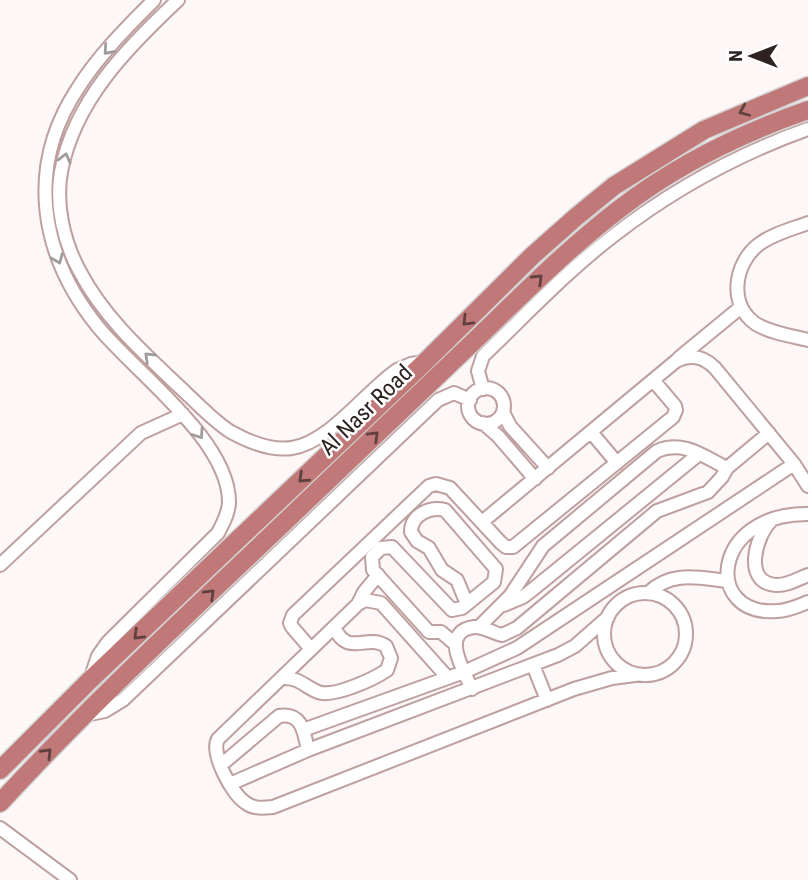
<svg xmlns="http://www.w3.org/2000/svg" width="808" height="880" font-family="'Roboto Condensed',sans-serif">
  <rect width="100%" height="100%" fill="#fef7f7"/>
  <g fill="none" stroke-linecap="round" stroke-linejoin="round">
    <g stroke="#bda09f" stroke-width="16">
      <path id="minor" d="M 178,0 C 127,48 74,101 61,172 C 55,205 64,242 79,270 C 105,320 147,356 187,394 C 201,407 215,422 231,432 C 249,442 271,451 292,448 C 330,442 365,392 397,370 L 411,364 L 425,362
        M 808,223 C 792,229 772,234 758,245 C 734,264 728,305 756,324 C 771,333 792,336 808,340
        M 679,358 L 741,307
        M468 406a18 18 0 1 1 36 0a18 18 0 1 1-36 0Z
        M 483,389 L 478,371 L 483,356 C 526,315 566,272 613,236 C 672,190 738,154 808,129
        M 503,412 L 510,426 L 548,468
        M 483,423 L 498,436 L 535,479
        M 591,432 L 617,463
        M 808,514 C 711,513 703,617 777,611 C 788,611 798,606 808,602
        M 771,521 C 756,535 742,583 776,585 C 786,586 798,579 808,575
        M 482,522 L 676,361 C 691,354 703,356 715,368 L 794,464 L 808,486
        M 0,565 L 141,433 L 183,414
        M604 634a41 41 0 1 1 82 0a41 41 0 1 1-82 0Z
        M 648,593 C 672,570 699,578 728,581
        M 358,604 L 364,592 L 378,575
        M 504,605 L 523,597 L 532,590 L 699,454
        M 479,627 L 510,596 L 543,546 L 657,451 C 683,440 703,456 727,468
        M 455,644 L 441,632 L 429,632 L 373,570 L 372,557 L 381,548 L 392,547 L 452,610 L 462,608 L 494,582 L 496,569 L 445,510 C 430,506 411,515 411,532 L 417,541 L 429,548 L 442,570 L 457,580 L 467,604
        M 311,649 L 292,627 L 290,623 L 293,615 L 429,486 L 436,484 L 450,488 L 501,543 L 506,547 L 513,547 L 673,417 L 676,410 L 675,406 L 653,380
        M 533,665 L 547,700
        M 282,678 C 298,677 304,686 318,692 C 333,698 374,679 387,670 L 391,658 L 386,646 C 366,633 348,658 334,627
        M 448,678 L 381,603 L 365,600 L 358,604 L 218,739 C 210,753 232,795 246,803 C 254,809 263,808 273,807 L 574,689 L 612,678 L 635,675
        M 90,680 L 98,656 L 108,642 L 218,533 C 223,523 228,515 229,503 C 230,441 136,373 99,328 C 40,256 25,168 78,88 C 98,56 127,27 154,0
        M 472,689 C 464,671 439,632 474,627 C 483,626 493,633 502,635 L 517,628 L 657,511 L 708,492 L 722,477 L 727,468 L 769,433
        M 85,715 L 105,711 L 123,700 L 438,400 L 454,393 L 470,400
        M 303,730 L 464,672 L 517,648 L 794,464
        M 221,765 L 279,716 C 302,712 304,732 308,750
        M 230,784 L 308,750 L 558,655 L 575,646 L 608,617
        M 0,828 L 70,880"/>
    </g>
    <g stroke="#d5d3d3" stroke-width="21">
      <path id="highway" d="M 0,770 L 89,681 L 425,362 L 532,256 L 576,217 L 614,186 L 704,130 L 808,86
        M 0,803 C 100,694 209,595 315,493 C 367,443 419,394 471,344 C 520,297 568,248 622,207 C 678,164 742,133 808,110"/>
    </g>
    <use href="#minor" stroke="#fff" stroke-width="12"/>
    <use href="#highway" stroke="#c07878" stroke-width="18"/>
  </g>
  <defs><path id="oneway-chevron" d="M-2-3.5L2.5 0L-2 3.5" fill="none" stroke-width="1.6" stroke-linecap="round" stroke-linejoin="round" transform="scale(1.75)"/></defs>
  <g stroke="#a19c9c">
    <use href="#oneway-chevron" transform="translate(108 50) rotate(132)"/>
    <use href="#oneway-chevron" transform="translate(65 158) rotate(-76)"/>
    <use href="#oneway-chevron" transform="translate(58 259) rotate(68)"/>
    <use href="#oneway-chevron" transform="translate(149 357) rotate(-136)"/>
    <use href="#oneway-chevron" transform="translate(199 434) rotate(56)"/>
  </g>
  <g stroke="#614140">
    <use href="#oneway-chevron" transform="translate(744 111) rotate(157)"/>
    <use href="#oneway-chevron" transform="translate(538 279) rotate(-44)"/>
    <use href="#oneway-chevron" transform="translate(467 321) rotate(135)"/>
    <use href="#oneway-chevron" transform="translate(374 436) rotate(-44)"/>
    <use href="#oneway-chevron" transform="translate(303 478) rotate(137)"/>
    <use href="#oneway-chevron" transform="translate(210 594) rotate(-44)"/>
    <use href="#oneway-chevron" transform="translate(138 635) rotate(136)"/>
    <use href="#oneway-chevron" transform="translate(47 753) rotate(-46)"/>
  </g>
  <g text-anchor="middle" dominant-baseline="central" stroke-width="5" stroke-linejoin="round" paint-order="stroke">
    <g font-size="23" fill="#2e2322" stroke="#fff">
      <text transform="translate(366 410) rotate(-44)">Al Nasr Road</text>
    </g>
  </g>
  <g transform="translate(752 56) rotate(270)" stroke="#ffffff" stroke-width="5" paint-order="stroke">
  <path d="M0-5L12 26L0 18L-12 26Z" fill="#2e2322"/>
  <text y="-10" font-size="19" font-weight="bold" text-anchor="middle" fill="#2e2322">N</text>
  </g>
</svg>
